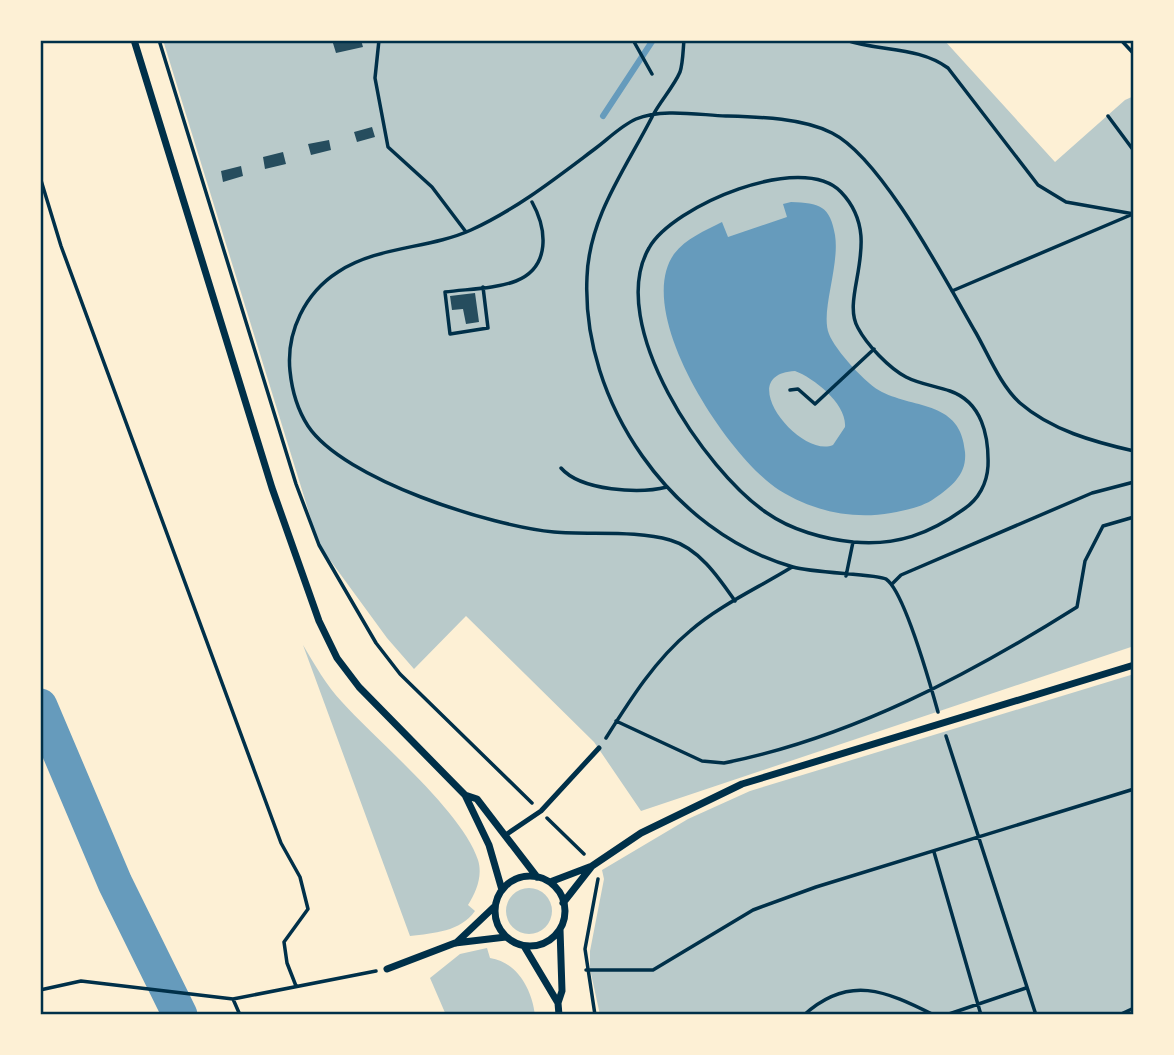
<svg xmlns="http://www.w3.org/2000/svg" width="1174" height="1055" font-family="Rubik,sans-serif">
  <rect width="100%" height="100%" fill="#fdf0d5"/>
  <path fill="#b9caca" d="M 163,40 L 944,40 L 1055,162 L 1125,100 L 1134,96 L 1134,646 L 641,811 L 594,742 L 466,616 L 414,669 L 387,638 L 319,545 Z
    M 303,645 C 315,665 326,685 342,702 C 378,742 462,811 478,860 C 483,876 476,892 468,905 L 475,911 C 460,932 434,933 410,936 Z
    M 1134,674 L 1134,1015 L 600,1015 L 590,969 L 590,951 L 604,879 L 602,870 L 688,819 L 750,791 Z
    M506 911a23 23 0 1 1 46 0a23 23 0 1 1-46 0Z
    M 487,948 L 490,958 C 517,962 532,989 535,1015 L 446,1015 L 430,978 L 460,954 Z"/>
  <path fill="#669bbc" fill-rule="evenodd" d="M 791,202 C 820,203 830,206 835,235 C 840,266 820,312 829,334 C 835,350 867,385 882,392 C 916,409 961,401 965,452 C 967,474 952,486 935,498 C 923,507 906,510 891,513 C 852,520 813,511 779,490 C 729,458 632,314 674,254 C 686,238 705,231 722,222 L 728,237 L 787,217 L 783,204 ZM 795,371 C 814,378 847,404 845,427 L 833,445 C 800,459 732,374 795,371 Z"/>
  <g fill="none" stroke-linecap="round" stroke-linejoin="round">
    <path stroke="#669bbc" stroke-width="6" d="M 603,116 L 653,40"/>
    <path stroke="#669bbc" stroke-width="35" d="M 40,706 L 115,883 L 180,1015"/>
  </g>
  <path fill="#264d5e" d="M 332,40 L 361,40 L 363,47 L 336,53 Z
    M 372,127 L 375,137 L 357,142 L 354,132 Z
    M 329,140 L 331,150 L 311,155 L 308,144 Z
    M 283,152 L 286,164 L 265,169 L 263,157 Z
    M 241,166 L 243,176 L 223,182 L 221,171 Z
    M 475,293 L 479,322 L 466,324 L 463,309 L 452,310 L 450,296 Z"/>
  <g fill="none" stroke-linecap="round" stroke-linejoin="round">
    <path stroke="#003049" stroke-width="3.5" d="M 159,40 L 296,484 L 319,545 L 376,643 L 400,674 L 532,803
      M 379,40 L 375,78 L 388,147 L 432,187 L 466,232
      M 633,40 L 652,74
      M 684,40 C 683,50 683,63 680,72 C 673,88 660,101 652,117 C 626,168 589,217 587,277 C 581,402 672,533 793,567 C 812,573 878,574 886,579 C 904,591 931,687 938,712
      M 846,40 C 880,52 918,46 948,68 L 1038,185 L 1066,202 L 1134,214
      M 1121,40 L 1134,54
      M 1108,116 L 1134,151
      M 40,177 L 61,246 L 281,843 L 300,877 L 308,909 L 284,942 L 287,963 L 296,986
      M 483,287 L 488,328 L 450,334 L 445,292 C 467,289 495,289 516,281 C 551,267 547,229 532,202
      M 952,291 L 1133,214
      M 790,390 L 798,389 L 815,404 L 874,349
      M 561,468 C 581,491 640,494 667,487
      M 846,576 L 853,542 C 897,546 929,534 964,509 C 979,499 987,483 988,466 C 989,436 982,402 950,391 C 936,386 919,384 906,377 C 889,368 867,345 858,328 C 839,295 886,239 841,192 C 802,151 672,206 649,248 C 605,324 705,471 767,513 C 791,530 824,539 853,542
      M 892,584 L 901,575 L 1092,493 L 1134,482
      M 735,601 C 719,578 699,548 670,540 C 637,530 590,535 554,532 C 491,526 344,480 308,426 C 297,409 292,391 290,371 C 286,332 305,293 338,272 C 377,246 429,249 471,230 C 517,209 556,178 596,148 C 608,139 622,125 636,119 C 662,108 699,115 726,116 C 760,117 802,118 832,133 C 882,158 947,283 976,333 C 989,356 1001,386 1020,403 C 1051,430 1094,442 1134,451
      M 616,721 L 702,761 L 724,763 C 850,738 969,675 1077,607 L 1085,561 L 1103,526 L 1134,517
      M 946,736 L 1036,1015
      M 606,738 C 630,700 655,660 690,631 C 720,605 758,588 792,567
      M 547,818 L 584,854
      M 934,852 L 981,1015
      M 586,970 L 653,970 L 753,910 L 816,887 L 1134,789
      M 40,990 L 81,981 L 233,999 L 376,971
      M 233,999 L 240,1015
      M 595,1015 L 585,949 L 598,879
      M 804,1015 C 849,974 886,991 934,1015
      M 946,1015 L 1026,988
      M 1119,1015 L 1134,1008"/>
    <path stroke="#003049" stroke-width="5" d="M 507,834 L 541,811 L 599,748"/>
    <path stroke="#003049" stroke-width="7" d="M 134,40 L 272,488 L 319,621 L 337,658 L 359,687 L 465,795 L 477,799 L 537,877
      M 465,795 L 489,845 L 502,890
      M495 911a35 35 0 1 1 70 0a35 35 0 1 1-70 0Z
      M 550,882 L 592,866 L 641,833 L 742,784 L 1134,665
      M 563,903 L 592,866
      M 456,943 L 494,907
      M 524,946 L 558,1003
      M 387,969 L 455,943 L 506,937
      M 559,1015 L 558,1003 L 562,991 L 560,929"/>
  </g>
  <rect width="1174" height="1055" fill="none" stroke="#fdf0d5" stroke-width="84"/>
  <rect x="42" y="42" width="1090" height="971" fill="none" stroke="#003049" stroke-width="2.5"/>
</svg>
